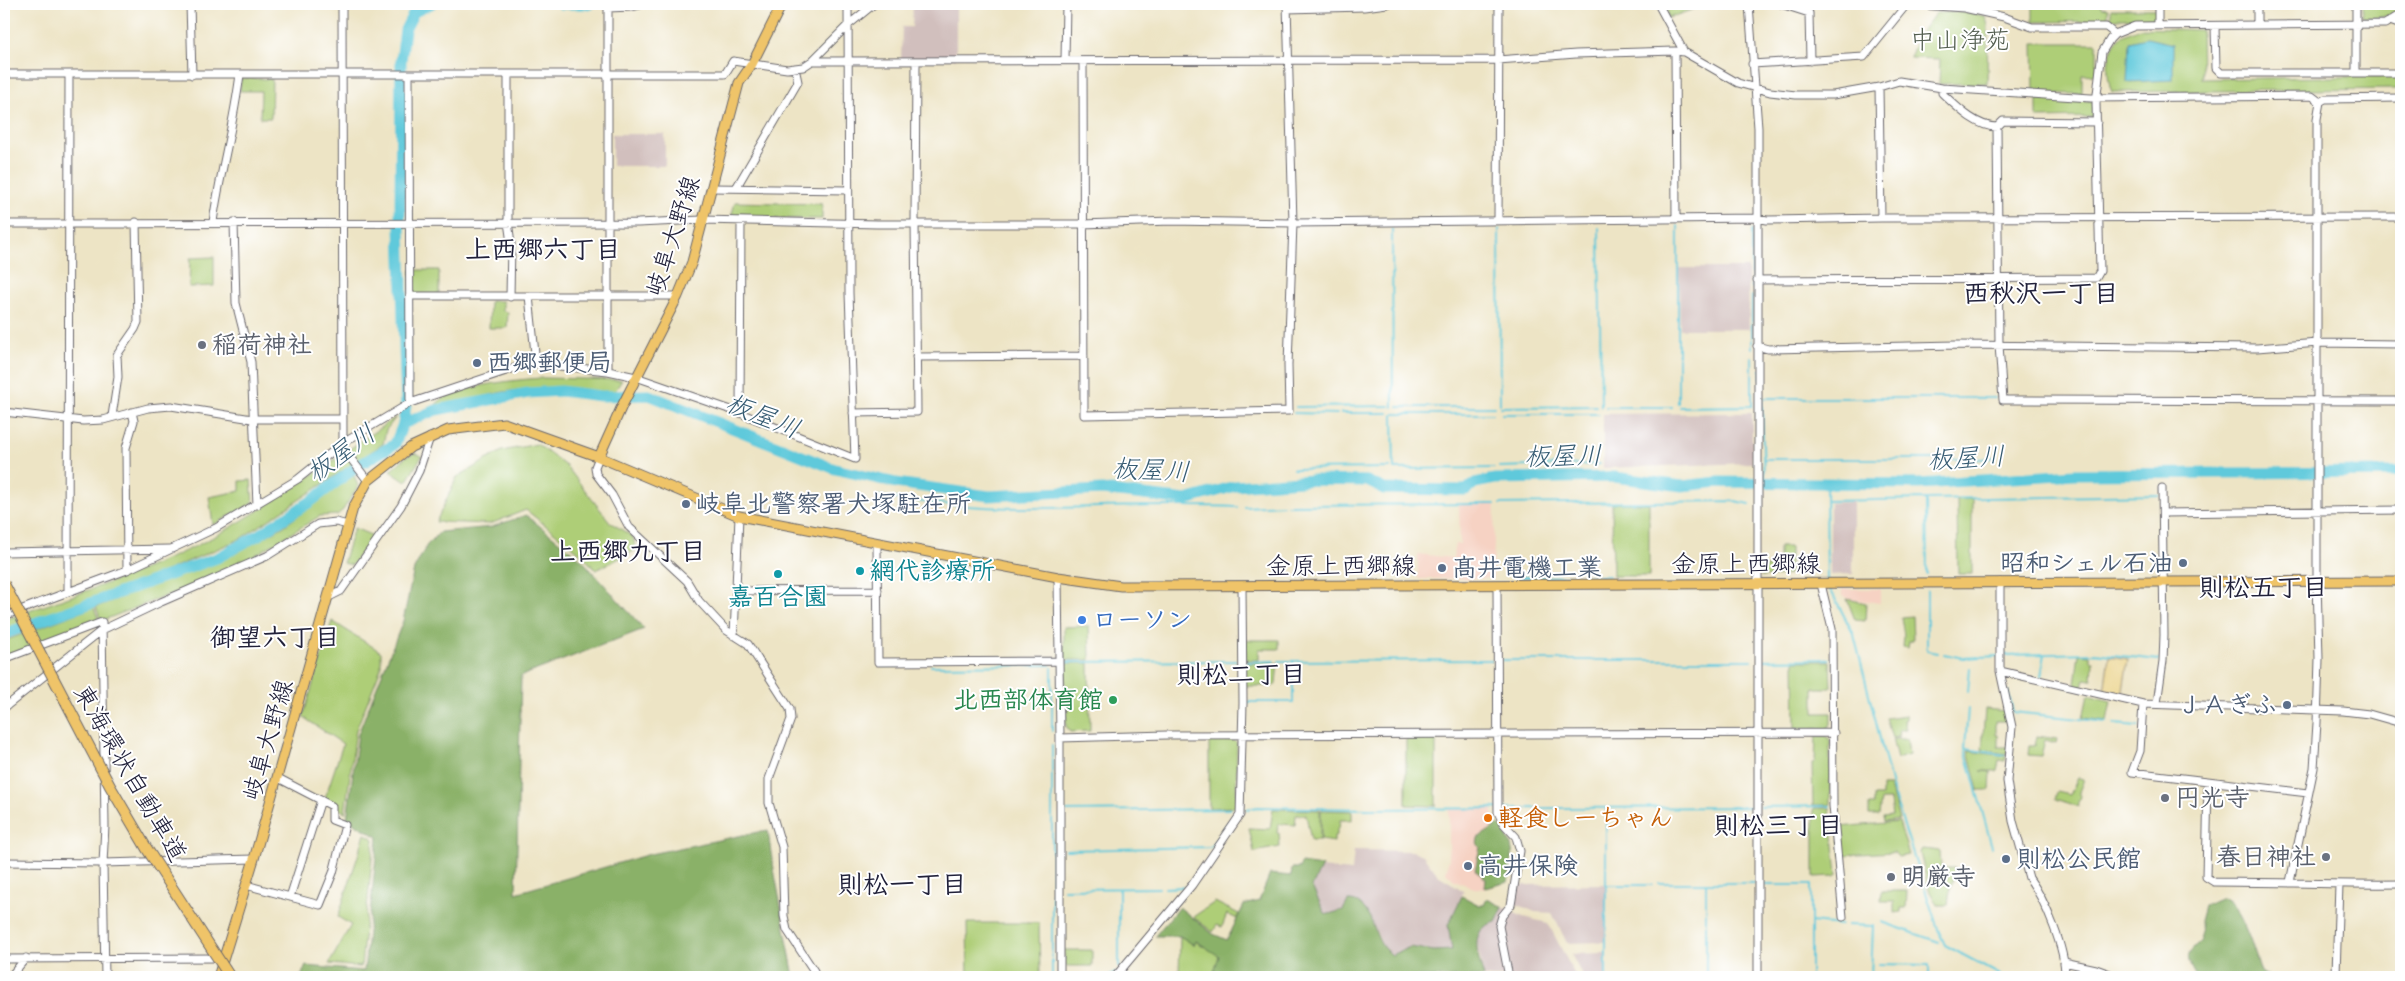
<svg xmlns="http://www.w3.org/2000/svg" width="2405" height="981" font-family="Caveat,'Klee One',sans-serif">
  <rect width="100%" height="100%" fill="#fff"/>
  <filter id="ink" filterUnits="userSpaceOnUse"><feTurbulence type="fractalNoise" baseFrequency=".02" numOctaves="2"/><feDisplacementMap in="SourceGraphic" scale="10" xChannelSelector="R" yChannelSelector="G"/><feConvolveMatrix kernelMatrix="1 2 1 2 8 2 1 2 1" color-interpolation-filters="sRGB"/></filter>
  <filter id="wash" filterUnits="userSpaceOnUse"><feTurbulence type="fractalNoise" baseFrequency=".0096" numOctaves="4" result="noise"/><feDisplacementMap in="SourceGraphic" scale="20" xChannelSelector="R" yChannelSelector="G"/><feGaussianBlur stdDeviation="1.12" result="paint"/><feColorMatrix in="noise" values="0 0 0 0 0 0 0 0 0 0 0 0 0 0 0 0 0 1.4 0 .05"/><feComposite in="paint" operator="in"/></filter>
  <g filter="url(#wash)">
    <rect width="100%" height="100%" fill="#ede4c5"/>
    <path fill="#f6d2c3" d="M 1459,505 L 1495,505 L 1493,578 L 1418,579 L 1418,554 L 1453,558 L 1455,544 L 1460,544 Z
      M 1842,589 L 1880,589 L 1880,603 L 1849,599 L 1843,595 Z
      M 1449,809 L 1493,809 L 1493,828 L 1478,838 L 1481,846 L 1475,870 L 1486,879 L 1485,889 L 1474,888 L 1454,880 L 1446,872 L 1449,858 Z"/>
    <path fill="#d1bfbd" d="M 913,4 L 956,4 L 956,59 L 901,58 L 902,27 L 912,27 Z
      M 612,134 L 665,134 L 665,166 L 612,166 Z
      M 1679,268 L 1748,268 L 1749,329 L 1680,329 Z
      M 1752,413 L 1752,463 L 1603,468 L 1603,414 Z
      M 1853,502 L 1853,574 L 1830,575 L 1830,503 Z
      M 1354,850 L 1413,851 L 1423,855 L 1438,875 L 1464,891 L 1448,925 L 1452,950 L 1434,951 L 1410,947 L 1392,955 L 1383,947 L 1369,915 L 1343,910 L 1329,914 L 1325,913 L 1312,887 L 1321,868 L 1352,871 Z
      M 1605,884 L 1605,942 L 1567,943 L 1552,913 L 1535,912 L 1516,904 L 1517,888 L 1522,885 Z
      M 1503,907 L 1523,917 L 1548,923 L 1576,977 L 1484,977 L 1477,942 L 1479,931 L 1486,924 L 1496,922 Z
      M 1605,953 L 1605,977 L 1583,977 L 1571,954 Z"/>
    <path fill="#aece77" stroke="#687859" d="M 1674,4 L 1701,4 L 1700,7 L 1668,18 L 1667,6 Z
      M 2033,4 L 2100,4 L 2101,8 L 2108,9 L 2108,21 L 2033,22 Z
      M 2362,4 L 2401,4 L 2401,7 C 2388,18 2379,19 2362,17 Z
      M 2111,9 L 2157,9 L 2157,19 L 2111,19 Z
      M 1961,12 L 1985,16 L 1988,25 L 1987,83 L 1939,84 L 1940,59 L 1910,58 L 1918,36 L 1936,13 Z
      M 2139,28 L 2201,30 L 2202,79 L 2401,76 L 2401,89 L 2112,92 C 2106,77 2106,56 2116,42 C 2120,35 2132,32 2139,28 Z
      M 2033,43 L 2097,43 L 2097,74 L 2082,75 L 2082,94 L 2034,93 Z
      M 241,78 L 272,79 L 271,118 L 260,118 L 261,91 L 240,91 Z
      M 2037,99 L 2093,101 L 2093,117 L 2037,118 Z
      M 735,202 L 822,204 L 822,219 L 731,218 Z
      M 214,257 L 214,286 L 189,287 L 190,258 Z
      M 411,270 L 439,270 L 439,294 L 413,294 L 411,291 Z
      M 490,301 L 503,301 L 503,311 L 508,312 L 507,328 L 489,328 Z
      M 544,378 L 622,380 L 613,394 C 576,388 541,386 503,392 C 483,396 455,406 435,406 C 447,386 521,379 544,378 Z
      M 396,417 L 386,430 L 383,444 L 240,539 L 152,577 L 4,631 L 4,620 C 76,594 151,571 219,534 C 280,500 338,456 396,417 Z
      M 537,444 L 567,467 L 610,522 L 633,537 L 636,550 L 596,570 L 580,553 L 526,510 L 490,524 L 436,522 L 457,477 L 502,451 Z
      M 415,453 L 422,456 L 406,482 L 390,471 L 407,456 Z
      M 354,475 L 358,486 L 343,510 L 337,515 L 320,516 L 245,561 L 240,560 L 239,565 L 202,582 L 101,621 L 96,607 L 236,553 L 284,526 Z
      M 251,480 L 253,503 L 213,525 L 209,497 L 240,491 L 240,481 Z
      M 1957,499 L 1972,499 L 1972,574 L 1958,574 Z
      M 1612,503 L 1649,503 L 1649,576 L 1613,576 Z
      M 354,528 L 373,536 L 352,565 L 343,563 Z
      M 1779,547 L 1790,547 L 1790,574 L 1784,576 L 1761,577 L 1761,567 L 1779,567 Z
      M 1847,599 L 1866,603 L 1865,621 L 1855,620 Z
      M 94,607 L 99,621 L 4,657 L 4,641 Z
      M 1912,616 L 1913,641 L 1909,641 L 1908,648 L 1903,647 L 1904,636 L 1901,617 Z
      M 332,621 L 381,652 L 381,668 L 356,730 L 345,813 L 325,798 L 343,744 L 303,717 Z
      M 1089,626 L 1090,660 L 1064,660 L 1064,627 Z
      M 1245,640 L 1279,640 L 1279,649 L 1259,649 L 1259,660 L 1245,660 Z
      M 2079,654 L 2090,655 L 2090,661 L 2093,661 L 2092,680 L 2085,679 L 2083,686 L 2075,684 Z
      M 1794,661 L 1830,661 L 1831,688 L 1814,688 L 1814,713 L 1831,713 L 1831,724 L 1827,729 L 1795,729 Z
      M 1065,663 L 1089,663 L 1090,731 L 1070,732 L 1066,726 Z
      M 1245,663 L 1278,663 L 1276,683 L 1274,686 L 1245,686 Z
      M 2088,695 L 2111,701 L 2107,721 L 2083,718 Z
      M 1985,709 L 2005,711 L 2006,721 L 1996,721 L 1996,735 L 1998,735 L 1998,747 L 2008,747 L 2007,754 L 1982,750 Z
      M 1906,715 L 1906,719 L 1904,720 L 1906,730 L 1900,730 L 1899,737 L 1892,738 L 1886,718 Z
      M 1816,736 L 1827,736 L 1830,740 L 1830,805 L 1813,805 L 1812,763 L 1815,762 Z
      M 2037,736 L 2057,739 L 2056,743 L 2045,740 L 2041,756 L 2028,755 L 2029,746 L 2035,746 Z
      M 1406,739 L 1436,739 L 1436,806 L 1406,805 Z
      M 1892,739 L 1907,739 L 1909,755 L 1897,759 Z
      M 1209,740 L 1234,740 L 1237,743 L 1236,807 L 1209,808 Z
      M 1968,751 L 2006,756 L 2005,761 L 1999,760 L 1997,771 L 1981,771 L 1991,772 L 1990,790 L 1978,790 Z
      M 2078,778 L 2084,779 L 2079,792 L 2081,796 L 2078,806 L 2055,799 L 2057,792 L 2070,795 Z
      M 1882,786 L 1890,786 L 1899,820 L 1884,822 L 1883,817 L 1892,816 L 1890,800 L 1881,800 L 1879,815 L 1869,815 L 1869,805 L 1874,805 L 1874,796 L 1882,796 Z
      M 1814,808 L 1830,808 L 1837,874 L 1835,876 L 1814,877 Z
      M 1273,809 L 1320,810 L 1320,840 L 1311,840 L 1306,815 L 1296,815 L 1295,825 L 1278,824 L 1277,833 L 1279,833 L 1280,847 L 1254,852 L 1249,828 L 1270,829 Z
      M 1321,810 L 1352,811 L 1352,820 L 1340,820 L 1339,828 L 1337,828 L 1337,835 L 1334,836 L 1334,842 L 1321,840 Z
      M 1899,822 L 1909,855 L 1898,857 L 1894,852 L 1841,855 L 1839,827 Z
      M 365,834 L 374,839 L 361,967 L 329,964 L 351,925 L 338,917 Z
      M 1922,849 L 1940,851 L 1941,868 L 1955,868 C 1953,881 1949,892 1948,905 L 1937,905 L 1929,890 L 1920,852 Z
      M 1882,891 L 1907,891 L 1906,908 L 1901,908 L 1901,912 L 1894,913 L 1894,901 L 1881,901 Z
      M 1215,902 L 1239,914 L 1237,919 L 1227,914 L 1222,927 L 1217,925 L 1213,932 L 1193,917 Z
      M 967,923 L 1039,923 L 1040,977 L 968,977 Z
      M 1180,936 L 1194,945 L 1195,941 L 1220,956 L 1212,977 L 1179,977 Z
      M 1064,950 L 1092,950 L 1092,966 L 1065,966 Z"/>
    <path fill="#8ab168" stroke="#566a52" d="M 526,515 L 581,559 L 644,629 L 521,676 L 516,893 L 650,854 L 768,830 L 771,853 L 794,977 L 300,977 L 306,966 L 364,971 L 378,837 L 347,819 L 358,734 L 403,621 L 414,569 L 427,545 L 440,532 L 492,527 Z
      M 1499,824 C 1517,850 1513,852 1508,882 L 1485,888 L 1486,879 L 1475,870 L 1480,847 L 1477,845 L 1478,838 Z
      M 1301,863 L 1322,866 L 1312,887 L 1325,913 L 1329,914 L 1343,910 L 1348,901 C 1371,900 1372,932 1383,947 C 1385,950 1389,952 1392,955 L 1410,947 L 1434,951 L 1452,950 L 1448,925 L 1462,896 L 1479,905 L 1484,905 L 1487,899 L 1503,907 L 1496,922 C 1467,929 1478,956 1484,977 L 1212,977 L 1219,956 L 1196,941 L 1194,945 L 1180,936 L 1155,936 L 1179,907 L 1213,934 L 1227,940 L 1244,905 L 1259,901 L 1270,874 L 1291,876 L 1292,868 L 1300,868 Z
      M 2222,898 C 2239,899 2256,957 2261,972 L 2269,977 L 2197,977 C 2188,959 2182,957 2201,942 L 2200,921 L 2204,906 Z"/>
    <path fill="#eeda9e" stroke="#887e6c" d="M 2109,656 L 2128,659 L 2122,697 L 2104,692 Z"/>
    <path fill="#5fc9db" stroke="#40768b" d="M 2147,38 L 2173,44 L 2173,80 L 2127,82 L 2129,42 Z"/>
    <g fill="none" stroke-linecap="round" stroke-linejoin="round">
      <path stroke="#5fc9db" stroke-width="2" d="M 1678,226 L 1678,403
        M 1599,228 L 1601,406
        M 1392,229 L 1393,407
        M 1499,229 L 1500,404
        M 1752,231 L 1752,288
        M 1752,348 L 1752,296
        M 1761,370 L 1764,482
        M 1765,398 L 1995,398
        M 1296,407 L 1390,406
        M 1398,407 L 1494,407
        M 1501,407 L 1596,406
        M 1606,407 L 1672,407
        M 1680,407 L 1752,406 L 1752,357
        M 1294,413 L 1337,414
        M 1341,413 L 1388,413
        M 1395,414 L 1493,414
        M 1502,414 L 1599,414
        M 1393,415 L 1394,469 L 1494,468
        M 1764,459 L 1982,459 L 1996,457
        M 1499,467 L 1600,464
        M 1293,469 L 1390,468
        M 1826,484 L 1827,580
        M 878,496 C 925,503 973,508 1021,508 C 1093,508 1165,504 1237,507
        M 1927,499 L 2159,495
        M 1828,501 L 1926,499 L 1927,574
        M 1650,502 L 1734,501 L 1750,504
        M 1500,504 L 1648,502
        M 1287,505 L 1495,504
        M 1245,507 L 1283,505
        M 1519,577 L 1609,576
        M 1829,587 L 1854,635 L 1896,802 L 1939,932 L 1945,945 L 2004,977
        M 1927,591 L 1927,651 L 1938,653
        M 1944,654 L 1963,658 L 1998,656
        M 2004,655 L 2094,653 L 2159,660
        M 1502,660 L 1752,660
        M 1761,660 L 1829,659
        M 1279,661 L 1492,660
        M 1066,662 L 1236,661
        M 1246,662 L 1274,661
        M 882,666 L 915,666
        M 931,666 L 1050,665
        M 1052,668 L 1052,731
        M 2041,676 L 2045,654
        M 1968,692 L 1970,668
        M 2008,692 L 2013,712 L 2107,722
        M 1247,702 L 1293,702 L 1293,663
        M 1968,708 L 1965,749 L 1992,847
        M 2114,724 L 2138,726
        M 1966,749 L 2005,755
        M 1761,807 L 1830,806
        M 1247,809 L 1258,807 L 1369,809 L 1754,807
        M 1067,811 L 1230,809
        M 1066,850 L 1211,847 L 1229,822
        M 1659,883 L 1754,883
        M 1706,883 L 1706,977
        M 1606,885 L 1652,885
        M 1761,885 L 1811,885 L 1811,977
        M 1165,888 L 1182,887
        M 1064,889 L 1159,888
        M 1119,889 L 1119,967
        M 1811,922 L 1841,925
        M 1882,922 L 1939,942
        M 1847,925 L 1873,926 L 1871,977
        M 1879,964 L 1929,965 L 1929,977
        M 1052,977 L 1052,745
        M 1109,977 L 1115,972
        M 1606,977 L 1606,808"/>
      <path stroke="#5fc9db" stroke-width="11" d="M 562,4 L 590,4
        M 403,424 L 436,410 L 528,393 L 561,391 L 601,396 L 649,395 L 835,469 L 896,483 L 989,496 L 1102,490 L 1186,500 L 1235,486 L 1313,480 L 1367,481 L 1384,489 L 1466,490 L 1475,483 L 1495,479 L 1614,477 L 1682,486 L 1718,482 L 1919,484 L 2075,474 L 2401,472
        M 4,634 L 217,558 L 257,536 L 310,502 L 359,465 L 395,444 L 403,424 L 406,406 L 400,228 L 401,61 L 405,30 L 414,12 L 431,4"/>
    </g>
  </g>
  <g filter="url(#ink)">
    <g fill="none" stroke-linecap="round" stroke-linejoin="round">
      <g stroke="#69666b" stroke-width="9">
        <path id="minor" d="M 190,4 L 192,75
          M 342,4 L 343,443 L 345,451 L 368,481
          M 608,4 L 608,371
          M 1658,4 L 1684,52
          M 1749,4 L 1758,128 L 1758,977
          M 1781,4 L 1809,13 L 1810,61
          M 1907,4 L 1964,8 L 2004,17 L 2032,27 L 2106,27 L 2115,34
          M 2105,4 L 2158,5
          M 608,8 L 632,7 L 644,4
          M 1287,9 L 1364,7 L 1387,4
          M 2390,21 L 2401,25
          M 2257,25 L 2257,4
          M 2158,26 L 2158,4
          M 2215,26 L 2216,68 L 2221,73 L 2401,73
          M 1675,51 L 1676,219
          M 1065,60 L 1066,4
          M 812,61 L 1498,60 L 1576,54 L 1675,51 L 1684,52 L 1738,83 L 1770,92 L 1796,95 L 1833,95 L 1879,87 L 1899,81 L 1942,88 L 2091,98 L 2312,96 L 2320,102
          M 1083,61 L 1084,415 L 1289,411 L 1288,365 L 1293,223 L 1287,4
          M 1752,64 L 1864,57 L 1907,4
          M 2356,73 L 2356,4
          M 4,74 L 725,74 L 733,61 L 787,69 L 803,67 L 812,61 L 847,26 L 874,4
          M 409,74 L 410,403
          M 508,74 L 508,222 L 511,243 L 510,297
          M 1879,87 L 1881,218
          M 1942,88 L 1942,93 C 1957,107 1976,127 1997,127 L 2003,121 L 2097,122
          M 2320,102 L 2325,99 L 2401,98
          M 1997,127 L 1999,345 L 2003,400 L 2401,401
          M 711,188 L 848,190
          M 736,188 L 798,82 L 795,68
          M 1498,220 L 1499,4
          M 213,222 C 220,172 234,124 240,74
          M 234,222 L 236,303 L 251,362 L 257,505
          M 4,224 L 638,223 L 702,220 L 877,224 L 1082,224 L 1171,221 L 1293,223 L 1757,218 L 1767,220 L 1881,218 L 2401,217
          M 1757,280 L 2096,278 L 2100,271 L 2096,103 L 2100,68 L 2102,52 L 2110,39 L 2115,34 L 2135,26 L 2385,24 L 2401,14
          M 410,296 L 678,296
          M 529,296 L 536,363
          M 1757,346 L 1768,349 L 1956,345 L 2257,348 L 2318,343 L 2401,344
          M 916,357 L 1084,356
          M 4,412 L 83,421 L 103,420 L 148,408 L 171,406 L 252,419 L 343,419
          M 740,413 L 741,222
          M 853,413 L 917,412 L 915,222 L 916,63
          M 112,416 L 118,377 L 117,355 L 135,329 L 138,322 L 136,222
          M 599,457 L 595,467 L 596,474 L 612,495 L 629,527 L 687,581 L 699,601 L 726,630 L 748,644 L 790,709 L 791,719 L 769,779 L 769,803 L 782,847 L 784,916 L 787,930 L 814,971 L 815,977
          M 2164,513 L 2401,510
          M 877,543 L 878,662 L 1059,661
          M 4,552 L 170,549
          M 127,570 L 126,448 L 134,421 L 132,412
          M 1058,577 L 1060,738 L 1060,977
          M 2000,582 L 2000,671 L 2012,727 L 2007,781 L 2013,821 L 2029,878 C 2045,900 2066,950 2065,977
          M 1821,584 L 1832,629 L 1833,806 L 1843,917
          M 1497,585 L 1498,812 L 1503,823 L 1516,837 L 1520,851 L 1511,905 L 1502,916 L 1499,926 L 1509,977
          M 68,591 L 69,74
          M 737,591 L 878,590
          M 329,597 L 341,591 L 401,506 L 419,471 L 430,437
          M 4,616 L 127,570 L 216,528 L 298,479 L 343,443 L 410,403 L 530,363 L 608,371 L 636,377 L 740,413 L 855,459 L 849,293 L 848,4
          M 734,636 L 739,516
          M 4,659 L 102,622 L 105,826 L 103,863 L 105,977
          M 2000,671 L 2143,704 L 2343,711 L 2369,714 L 2401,723
          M 2157,703 L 2163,661 L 2164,635 L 2162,488
          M 2143,704 L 2140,751 L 2132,772 L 2308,793
          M 4,708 L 102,630 L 161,602 L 267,556 L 318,524 L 336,522 L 348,525
          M 1060,738 L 1167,735 L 1834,733
          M 2208,783 L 2206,877 L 2214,882 C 2276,882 2339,885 2401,884
          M 4,862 L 103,863 L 254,859
          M 2290,882 L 2314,768 L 2317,723 L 2319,659 L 2317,580 L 2317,119 L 2320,102
          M 246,885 L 320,905 L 333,873 L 345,825 L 332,820 L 332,806 L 278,778
          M 290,897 L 321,800
          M 4,959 L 219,958
          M 2064,962 L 2096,969 L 2118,977
          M 10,977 L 26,958
          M 1115,977 L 1192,885 L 1240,815 L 1243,703 L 1242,586
          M 2338,977 L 2336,973 L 2339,885"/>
      </g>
      <g stroke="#69666b" stroke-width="11">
        <path id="major" d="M 599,457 L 622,406 L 678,296 L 692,262 L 739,83 L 752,64 L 782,4
          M 218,977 L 254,859 L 353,508 L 368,481 L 411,447 L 448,430 L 504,423 L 599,457 L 739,516 L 1058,577 L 1121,586 L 2401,581"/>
      </g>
      <use href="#minor" stroke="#fff" stroke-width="7"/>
      <use href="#major" stroke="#efc469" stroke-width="9"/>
      <g stroke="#69666b" stroke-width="12" stroke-linecap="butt">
        <path id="highway-bridge" d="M 4,584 L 110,786 L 147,849 L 230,977"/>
      </g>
      <use href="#highway-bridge" stroke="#efc469" stroke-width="10"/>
    </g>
  </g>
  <g fill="#6b7280" stroke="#fff" stroke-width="2">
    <circle cx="202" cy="345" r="5"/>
    <circle cx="2165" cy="798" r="5"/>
    <circle cx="2326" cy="857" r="5"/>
    <circle cx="1891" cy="877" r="5"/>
  </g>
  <g fill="#5c6f8a" stroke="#fff" stroke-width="2">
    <circle cx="477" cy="363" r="5"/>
    <circle cx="686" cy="504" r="5"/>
    <circle cx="2183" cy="563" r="5"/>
    <circle cx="1442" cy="568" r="5"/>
    <circle cx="2287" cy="705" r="5"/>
    <circle cx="2006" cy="859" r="5"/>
    <circle cx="1468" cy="866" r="5"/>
  </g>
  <g fill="#0f9aa8" stroke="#fff" stroke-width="2">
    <circle cx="860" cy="571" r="5"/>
    <circle cx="778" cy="574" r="5"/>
  </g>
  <circle fill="#3f7fe0" stroke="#fff" stroke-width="2" cx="1082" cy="620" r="5"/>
  <circle fill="#2e9e5b" stroke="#fff" stroke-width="2" cx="1113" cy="700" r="5"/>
  <circle fill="#e8710a" stroke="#fff" stroke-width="2" cx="1488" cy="818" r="5"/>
  <g text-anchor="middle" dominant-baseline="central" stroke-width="4" stroke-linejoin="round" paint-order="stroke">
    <g font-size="25" fill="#535e50" stroke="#fff">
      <text x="1960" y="40">中山浄苑</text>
    </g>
    <g font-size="25" fill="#22223b" stroke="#fff">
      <text transform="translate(673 236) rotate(-72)">岐阜大野線</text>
      <text x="1746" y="564">金原上西郷線</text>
      <text x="1341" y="566">金原上西郷線</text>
      <text transform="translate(268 740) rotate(-74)">岐阜大野線</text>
      <text transform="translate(130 773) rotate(60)">東海環状自動車道</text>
    </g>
    <g font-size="25" font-weight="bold" fill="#5b616d" stroke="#fff" text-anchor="start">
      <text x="212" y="345">稲荷神社</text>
      <text x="2175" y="798">円光寺</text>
      <text x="2316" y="857" text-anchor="end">春日神社</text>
      <text x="1901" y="877">明厳寺</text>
    </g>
    <g font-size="25" font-weight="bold" fill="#4e5e75" stroke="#fff" text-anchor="start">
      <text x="487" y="363">西郷郵便局</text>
      <text x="696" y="504">岐阜北警察署犬塚駐在所</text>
      <text x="2173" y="563" text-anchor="end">昭和シェル石油</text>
      <text x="1452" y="568">髙井電機工業</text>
      <text x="2277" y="705" text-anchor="end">ＪＡぎふ</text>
      <text x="2016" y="859">則松公民館</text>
      <text x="1478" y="866">高井保険</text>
    </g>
    <g font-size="25" font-weight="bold" fill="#0d838f" stroke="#fff" text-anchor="start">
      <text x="870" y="571">網代診療所</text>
      <text x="778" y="597" text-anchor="middle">嘉百合園</text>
    </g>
    <g font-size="25" font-weight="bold" fill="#366cbe" stroke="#fff" text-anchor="start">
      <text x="1092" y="620">ローソン</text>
    </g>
    <g font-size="25" font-weight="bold" fill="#27864d" stroke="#fff" text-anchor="end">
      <text x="1103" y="700">北西部体育館</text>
    </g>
    <g font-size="25" font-weight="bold" fill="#c56008" stroke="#fff" text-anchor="start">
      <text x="1498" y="818">軽食しーちゃん</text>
    </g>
    <g font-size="26" font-weight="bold" fill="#22223b" stroke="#fff">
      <text x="543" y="249">上西郷六丁目</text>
      <text x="2041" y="293">西秋沢一丁目</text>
      <text x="628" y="551">上西郷九丁目</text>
      <text x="2263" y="587">則松五丁目</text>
      <text x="275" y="637">御望六丁目</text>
      <text x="1241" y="674">則松二丁目</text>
      <text x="1778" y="825">則松三丁目</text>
      <text x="902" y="884">則松一丁目</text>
    </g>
    <g font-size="26" font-style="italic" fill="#375c73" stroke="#fff">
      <text transform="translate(763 416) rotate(22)">板屋川</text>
      <text transform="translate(341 453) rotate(-36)">板屋川</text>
      <text transform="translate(1563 456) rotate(-1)">板屋川</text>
      <text transform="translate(1966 458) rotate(-3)">板屋川</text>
      <text transform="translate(1151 470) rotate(3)">板屋川</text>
    </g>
  </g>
  <rect width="2405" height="981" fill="none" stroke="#fff" stroke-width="20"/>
</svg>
